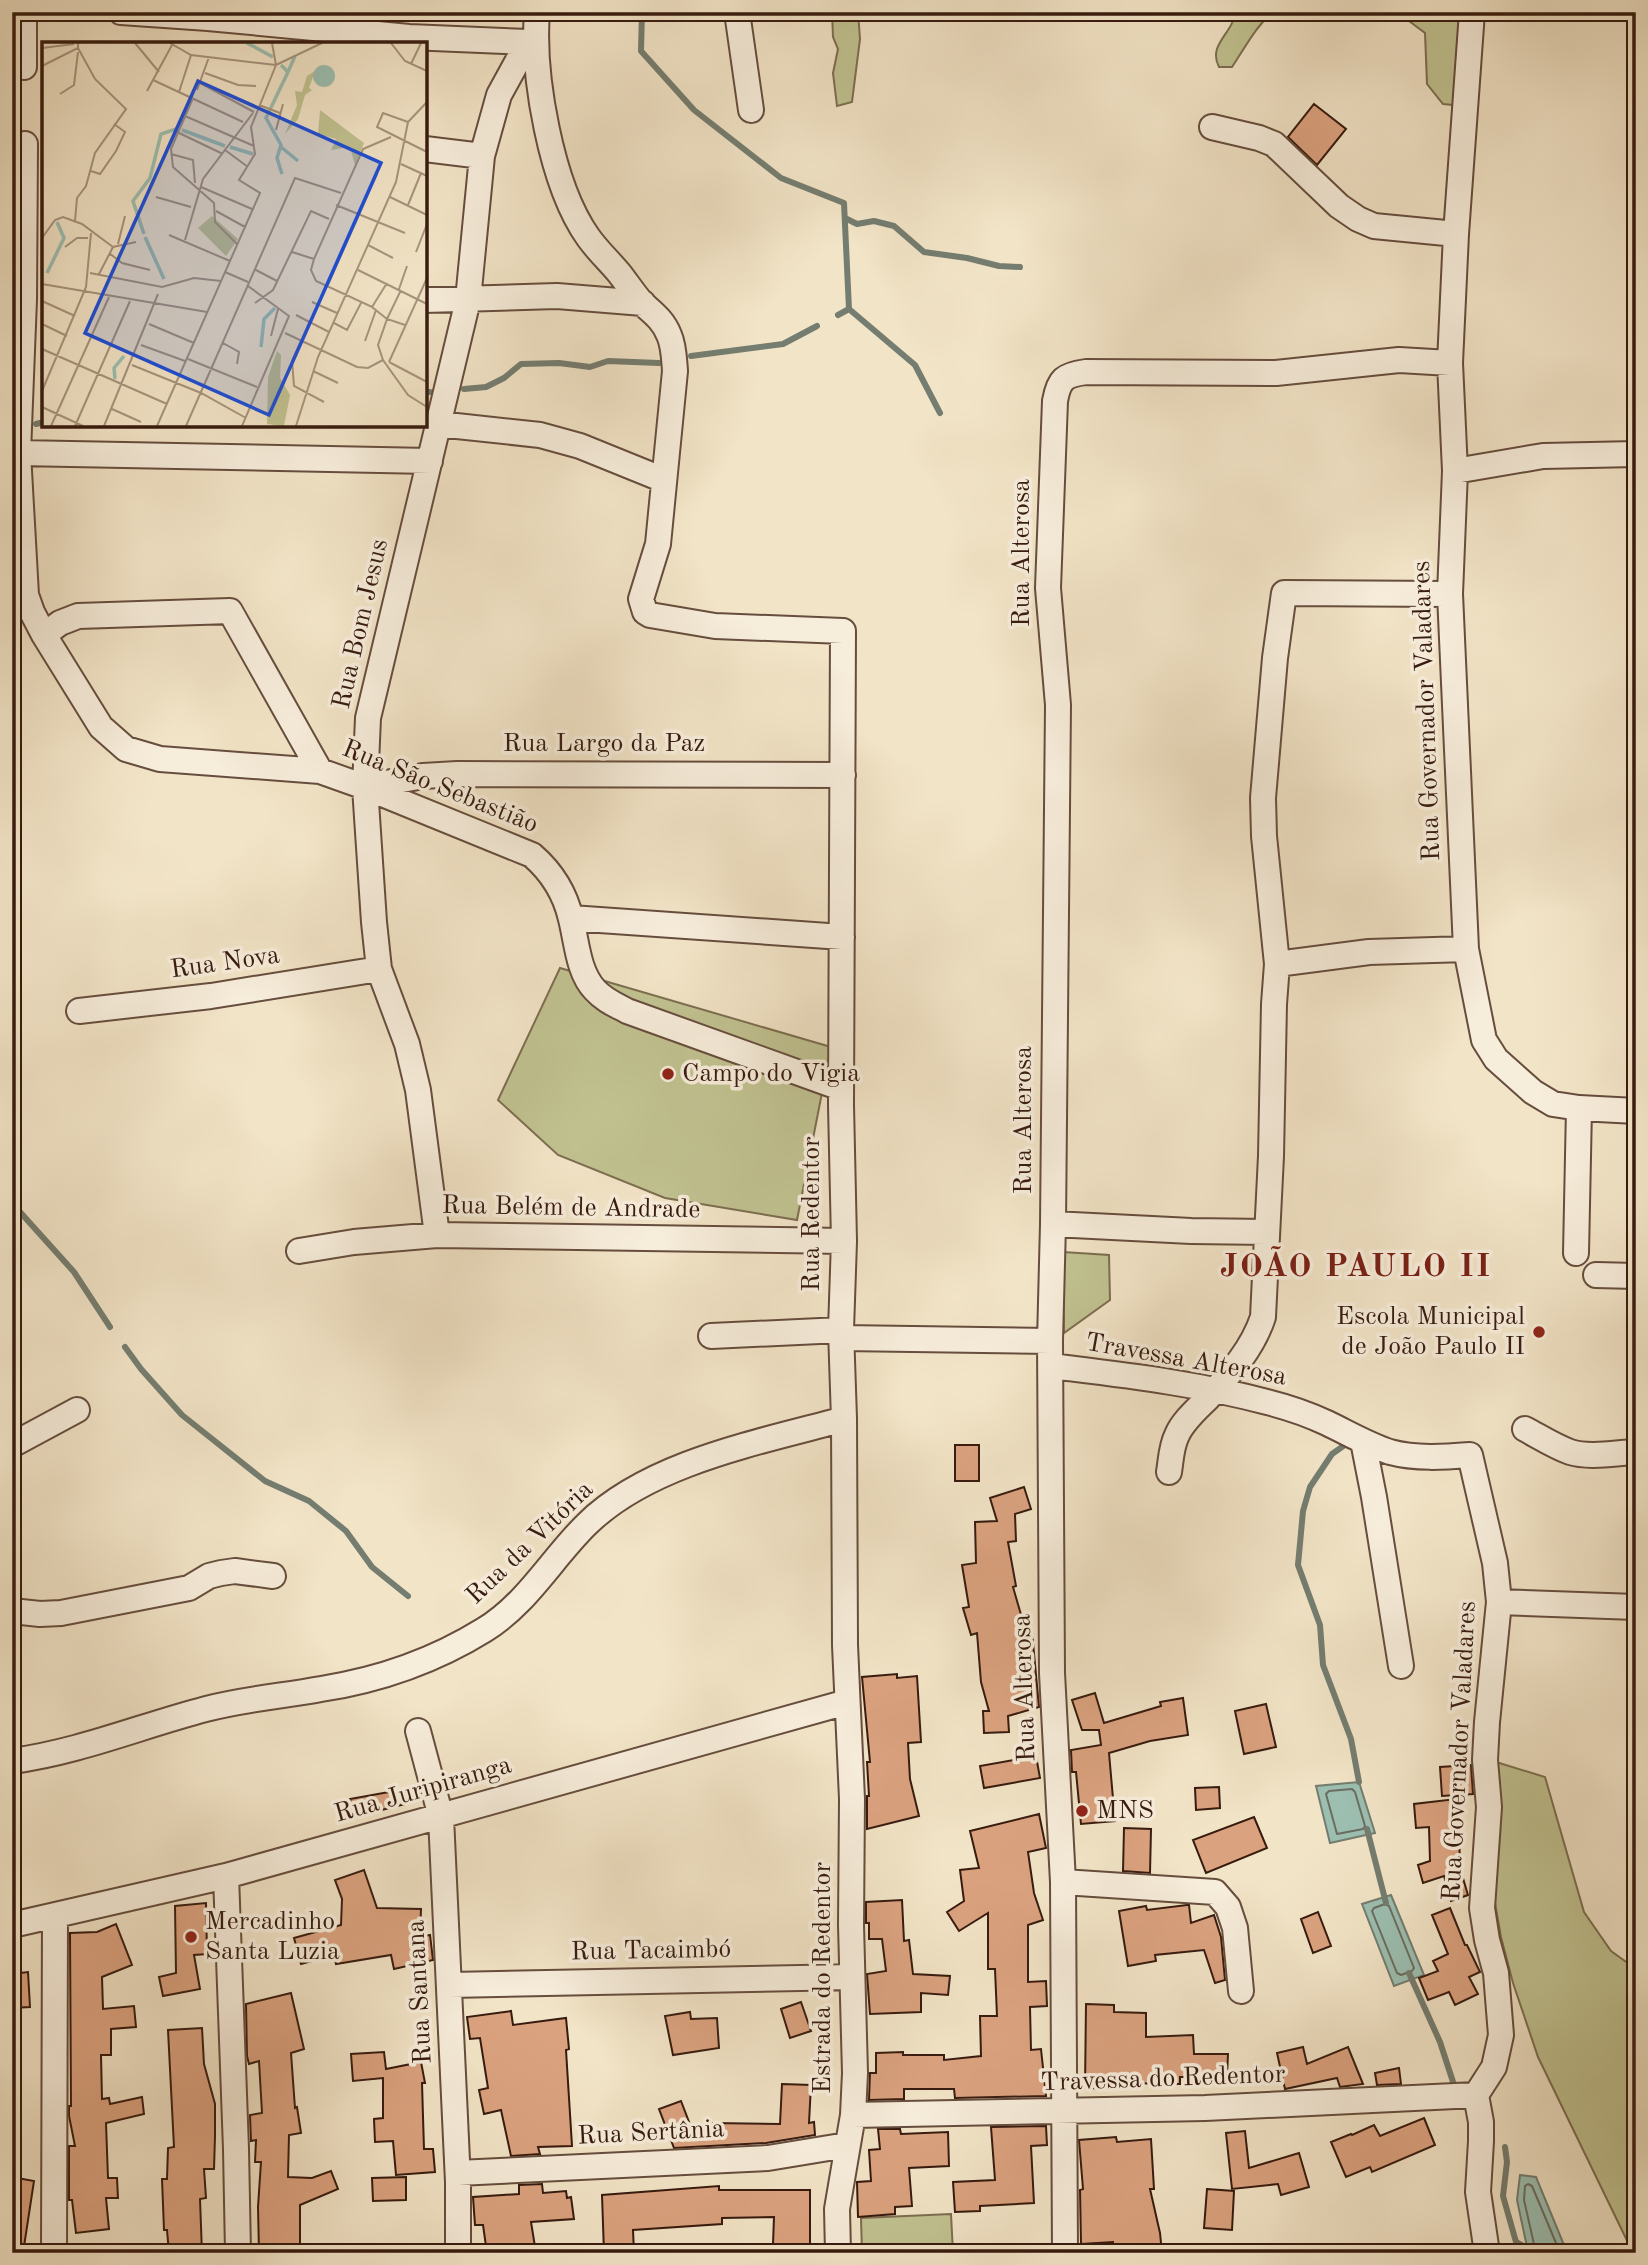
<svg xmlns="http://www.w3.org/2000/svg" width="1648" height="2265" font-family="'Old Standard TT',serif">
  <rect width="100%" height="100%" fill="#f2e4c7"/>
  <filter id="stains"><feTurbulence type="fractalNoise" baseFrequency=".00286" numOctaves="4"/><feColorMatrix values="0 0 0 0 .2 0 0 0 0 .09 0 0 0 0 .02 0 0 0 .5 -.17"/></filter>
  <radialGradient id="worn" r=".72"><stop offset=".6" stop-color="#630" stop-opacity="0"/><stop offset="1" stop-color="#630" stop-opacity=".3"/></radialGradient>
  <path fill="#c1c291" stroke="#7c6e50" stroke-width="2" d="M 832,12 L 858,12 L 860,39 L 852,102 L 837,106 L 833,73 L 838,49 L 833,37 Z
    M 1235,12 L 1273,12 C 1255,27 1245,48 1232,67 L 1219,67 C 1207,44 1234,33 1235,12 Z
    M 1397,12 L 1460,12 L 1460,102 L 1453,105 L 1443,104 L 1427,84 L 1425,33 Z
    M 560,968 L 831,1047 L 797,1220 L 665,1198 L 558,1155 L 498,1100 Z
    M 1063,1252 L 1109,1255 L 1110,1300 L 1064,1333 Z
    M 1496,1762 L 1545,1777 L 1584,1912 L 1611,1951 L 1636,1969 L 1636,2253 L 1633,2253 L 1538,2057 L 1513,1983 L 1501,1937 L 1495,1903 L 1496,1854 L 1501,1798 Z
    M 951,2214 L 953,2253 L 862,2253 L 861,2218 Z"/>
  <path fill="#9cbfb1" stroke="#747d70" stroke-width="2" d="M 1359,1782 L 1375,1833 L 1330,1843 L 1316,1786 Z
    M 1391,1895 L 1424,1975 L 1394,1986 L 1362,1904 Z
    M 1520,2175 L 1536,2177 L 1564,2245 L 1560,2253 L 1531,2253 L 1527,2247 L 1517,2200 Z"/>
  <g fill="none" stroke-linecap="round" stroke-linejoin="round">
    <path stroke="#6a6d60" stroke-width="2" d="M 1352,1789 L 1355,1792 L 1365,1826 L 1363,1829 L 1337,1834 L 1326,1794 L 1329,1791 Z
      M 1385,1904 L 1389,1906 L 1414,1968 L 1412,1971 L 1401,1975 L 1397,1973 L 1372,1911 L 1374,1908 Z
      M 1536,2253 L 1524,2200 L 1525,2186 L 1528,2184 L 1532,2186 L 1556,2243 L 1554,2253"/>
    <path stroke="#747d70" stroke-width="6" d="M 642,12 L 641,51 L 694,110 L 781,178 L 844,203 L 849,309 L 915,365 L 940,413
      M 845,218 L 857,224 L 874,221 L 894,226 L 924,252 L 967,258 L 999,266 L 1020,267
      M 838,315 L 849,309
      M 691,356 L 783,344 L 817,326
      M 464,389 L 486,387 L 504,378 L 521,364 L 559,363 L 590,367 L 608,361 L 659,363
      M 425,392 L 430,392
      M 36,424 L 44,422
      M 12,1201 L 20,1212 L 74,1272 L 110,1327
      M 125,1347 L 141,1369 L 182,1415 L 265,1481 L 309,1501 L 346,1531 L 372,1567 L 408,1596
      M 1349,1442 L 1332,1454 L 1310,1487 L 1303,1511 L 1298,1565 L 1320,1625 L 1323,1665 L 1351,1739 L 1359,1782
      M 1367,1829 L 1386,1903
      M 1409,1973 L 1440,2042 L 1455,2088
      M 1505,2147 L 1507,2162 L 1503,2196 L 1516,2242 L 1529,2249"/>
  </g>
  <path fill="#dba27f" stroke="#371b0f" stroke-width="2" d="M 1314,104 L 1346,129 L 1317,165 L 1288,137 Z
    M 955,1445 L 979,1445 L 979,1481 L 955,1481 Z
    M 1024,1487 L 1031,1509 L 1015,1514 L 1016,1541 L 1008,1542 L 1016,1586 L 1013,1587 L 1026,1632 L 1032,1632 L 1039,1707 L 1008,1716 L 1009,1732 L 984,1733 L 983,1711 L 989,1711 L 981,1682 L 977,1633 L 971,1635 L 963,1608 L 969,1607 L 962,1565 L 976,1563 L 975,1522 L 997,1521 L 990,1498 Z
    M 897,1674 L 897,1678 L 917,1676 L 921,1742 L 908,1743 L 910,1779 L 919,1816 L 867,1829 L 867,1796 L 869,1796 L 867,1762 L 870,1762 L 862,1677 Z
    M 1095,1693 L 1104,1723 L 1161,1706 L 1160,1702 L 1183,1698 L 1188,1735 L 1150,1741 L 1109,1753 L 1115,1821 L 1081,1824 L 1076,1772 L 1072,1772 L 1071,1750 L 1101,1745 L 1099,1730 L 1082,1730 L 1072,1700 Z
    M 1266,1704 L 1276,1747 L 1244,1754 L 1235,1711 Z
    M 1036,1756 L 1040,1778 L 984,1788 L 980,1766 Z
    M 1471,1765 L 1473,1794 L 1442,1796 L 1440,1767 Z
    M 417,1787 L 421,1800 L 354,1817 L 350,1799 Z
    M 1219,1787 L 1220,1808 L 1196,1810 L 1195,1788 Z
    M 1456,1799 L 1459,1828 L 1460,1868 L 1468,1895 L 1451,1901 L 1444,1876 L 1423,1883 L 1418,1865 L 1430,1861 L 1429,1827 L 1416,1828 L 1414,1804 Z
    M 1039,1814 L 1046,1848 L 1028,1852 L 1034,1893 L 1043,1920 L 1028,1925 L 1028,1982 L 1046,1981 L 1047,2006 L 1030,2007 L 1031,2050 L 1041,2049 L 1046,2096 L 955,2098 L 954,2089 L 904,2089 L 904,2099 L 869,2100 L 870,2073 L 876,2073 L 876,2053 L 903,2052 L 903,2055 L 944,2055 L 944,2060 L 981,2056 L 980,2016 L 997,2016 L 995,1969 L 988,1969 L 988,1913 L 959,1931 L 947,1912 L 964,1901 L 960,1870 L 979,1868 L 970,1831 Z
    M 1254,1817 L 1267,1848 L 1206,1873 L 1193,1840 Z
    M 1124,1828 L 1151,1829 L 1150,1873 L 1123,1871 Z
    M 364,1870 L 377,1908 L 421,1909 L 420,1937 L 430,1935 L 433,1960 L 394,1969 L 391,1955 L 336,1964 L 334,1955 L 301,1964 L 294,1938 L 341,1925 L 342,1899 L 335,1880 Z
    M 902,1900 L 904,1941 L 909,1940 L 913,1974 L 950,1976 L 948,1995 L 921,1993 L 921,2012 L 870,2014 L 867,1974 L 886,1971 L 882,1939 L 869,1939 L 869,1923 L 866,1923 L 866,1902 Z
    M 206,1903 L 207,1954 L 194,1955 L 200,1989 L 163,1996 L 159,1977 L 176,1973 L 175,1906 Z
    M 1187,1905 L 1189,1905 L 1191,1923 L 1214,1915 L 1221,1937 L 1225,1980 L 1215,1983 L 1204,1950 L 1155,1955 L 1156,1961 L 1128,1966 L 1119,1911 L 1146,1906 L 1147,1910 Z
    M 1450,1908 L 1465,1945 L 1467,1945 L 1480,1972 L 1469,1977 L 1478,1994 L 1455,2005 L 1449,1992 L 1428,2000 L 1419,1978 L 1438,1971 L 1433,1961 L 1448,1954 L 1432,1915 Z
    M 1318,1912 L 1331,1946 L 1313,1953 L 1301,1919 Z
    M 116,1924 L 132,1965 L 102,1977 L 103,2009 L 134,2006 L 136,2027 L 111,2029 L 111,2055 L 101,2055 L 102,2099 L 109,2098 L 110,2104 L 142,2097 L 144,2114 L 106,2123 L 108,2178 L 117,2178 L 118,2198 L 106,2198 L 109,2229 L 76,2233 L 72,2200 L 69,2200 L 69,2146 L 75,2146 L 69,2116 L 69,2106 L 71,2106 L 70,1933 L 97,1932 Z
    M 28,1972 L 30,2007 L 12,2008 L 12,1974 Z
    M 291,1993 L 304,2049 L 291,2053 L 295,2108 L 297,2107 L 301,2133 L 289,2135 L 288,2177 L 312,2178 L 331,2171 L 338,2189 L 300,2205 L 300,2253 L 259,2253 L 258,2207 L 261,2162 L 255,2162 L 256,2140 L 251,2141 L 250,2115 L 262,2113 L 259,2061 L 249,2064 L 247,2056 L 246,2004 Z
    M 801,2002 L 811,2031 L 790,2038 L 781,2009 Z
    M 1086,2004 L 1114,2005 L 1114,2012 L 1146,2013 L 1146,2037 L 1193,2035 L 1194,2054 L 1228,2054 L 1227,2077 L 1180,2077 L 1180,2084 L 1122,2083 L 1122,2089 L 1085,2088 Z
    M 511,2011 L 513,2025 L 566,2018 L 569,2049 L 566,2050 L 572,2146 L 538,2147 L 540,2154 L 511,2156 L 501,2110 L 484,2114 L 479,2090 L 488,2088 L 480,2038 L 470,2039 L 467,2017 Z
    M 690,2012 L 691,2019 L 717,2018 L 719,2048 L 673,2055 L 665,2016 Z
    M 202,2028 L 204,2064 L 215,2104 L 215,2136 L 214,2169 L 204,2169 L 206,2198 L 200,2199 L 202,2253 L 169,2253 L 167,2230 L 164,2230 L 162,2179 L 167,2179 L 168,2148 L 174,2147 L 168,2030 Z
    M 1303,2047 L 1307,2064 L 1348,2047 L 1363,2084 L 1340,2087 L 1337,2078 L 1285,2089 L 1277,2053 Z
    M 384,2052 L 386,2069 L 421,2062 L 425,2083 L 422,2083 L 424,2149 L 433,2149 L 435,2172 L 396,2175 L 393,2141 L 375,2142 L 374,2119 L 383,2118 L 383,2078 L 353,2081 L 351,2054 Z
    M 1399,2068 L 1401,2084 L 1377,2085 L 1375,2073 Z
    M 782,2084 L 811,2085 L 809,2123 L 814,2122 L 815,2135 L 766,2143 L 674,2148 L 659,2109 L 681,2101 L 691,2127 L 711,2123 L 780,2124 Z
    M 1424,2118 L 1435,2145 L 1372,2172 L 1370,2167 L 1346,2177 L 1331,2142 L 1351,2134 L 1352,2135 L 1374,2125 L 1380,2136 Z
    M 1046,2126 L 1047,2145 L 1031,2146 L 1034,2203 L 980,2206 L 980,2211 L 955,2212 L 953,2182 L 995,2180 L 991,2127 Z
    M 878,2129 L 900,2129 L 901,2134 L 948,2132 L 949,2166 L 909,2168 L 912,2206 L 895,2207 L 895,2214 L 858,2217 L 857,2182 L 871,2181 L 869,2150 L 880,2149 Z
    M 1245,2131 L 1249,2168 L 1299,2153 L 1309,2187 L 1281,2195 L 1278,2184 L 1232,2189 L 1226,2133 Z
    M 1116,2137 L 1117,2142 L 1151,2139 L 1154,2189 L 1150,2189 L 1160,2233 L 1162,2253 L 1114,2253 L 1113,2242 L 1081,2244 L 1080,2190 L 1083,2189 L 1079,2140 Z
    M 12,2177 L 34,2181 L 23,2253 L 12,2253 Z
    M 406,2177 L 406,2200 L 373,2201 L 372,2178 Z
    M 542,2184 L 543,2193 L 566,2191 L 567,2198 L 571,2197 L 574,2219 L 531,2222 L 536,2253 L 487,2253 L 483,2225 L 475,2225 L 473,2197 L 519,2194 L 519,2185 Z
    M 719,2186 L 719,2190 L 810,2190 L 810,2245 L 773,2244 L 774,2217 L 722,2218 L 722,2224 L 633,2230 L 634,2253 L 604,2253 L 602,2195 Z
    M 1207,2189 L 1234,2191 L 1232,2230 L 1204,2228 Z"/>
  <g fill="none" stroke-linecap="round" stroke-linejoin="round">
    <g stroke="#664d3d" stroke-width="28">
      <path id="minor" d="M 121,12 L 208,18 L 409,37 L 528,42
        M 537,12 C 532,75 551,185 588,237 C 597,250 609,261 619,273 C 627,283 634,294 642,303 C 653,313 663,320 669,335 C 674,346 674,359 675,371 L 658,544 L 641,599 L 645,612 L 650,615 L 715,626 L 843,631 L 841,1105 L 844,1241 L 841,1330 L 844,1419 L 845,1645 L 852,1799 L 851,1925 L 855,2073 L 853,2115 L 837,2209 L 838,2253
        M 737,12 L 751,110
        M 24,67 L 24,12
        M 1212,127 L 1259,138 L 1274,144 L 1339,206 L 1358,219 L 1374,226 L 1456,234
        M 25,144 L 24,299 L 18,453 L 26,595 L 32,612 L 44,635 L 101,727 L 126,749 L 160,759 L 320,771 L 365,787 L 532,855 C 553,873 565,893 571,919 C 577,943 578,972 595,990 C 604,1000 616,1005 627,1011 L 841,1088
        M 425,149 L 482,156
        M 425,300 L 557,296 L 643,303
        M 438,424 L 540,435 L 580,446 L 664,480
        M 18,453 L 430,461
        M 1455,471 L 1543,456 L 1636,454
        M 44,635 L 60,623 L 78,616 L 230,611 L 320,771
        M 365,787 L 423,776 L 457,774 L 843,775
        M 571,918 L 842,937
        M 1466,949 L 1450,594 L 1455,471 L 1450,363 L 1456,234 L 1472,12
        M 1277,964 L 1369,952 L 1466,949 L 1484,1040 L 1496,1059 L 1533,1092 L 1553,1104 L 1579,1108 L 1636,1111
        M 79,1011 L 211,996 L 379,969
        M 1053,1224 L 1191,1231 L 1267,1232
        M 437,1235 L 418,1090 L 407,1044 L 379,969 L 374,922 L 365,787 L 368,718 L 468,300 L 482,156 L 499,95 L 528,42 L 535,42
        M 299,1251 L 354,1242 L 437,1235 L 844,1241
        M 1576,1253 L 1579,1108
        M 1596,1275 L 1636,1276
        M 711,1336 L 841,1330
        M 842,1338 L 1050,1341
        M 1051,1366 C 1123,1375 1196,1383 1267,1402 C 1287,1407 1308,1414 1327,1423 C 1348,1433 1368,1445 1390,1452 C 1416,1459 1444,1457 1470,1455 L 1495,1563 L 1499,1602 L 1487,1722 L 1485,1760 L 1489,1807 L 1482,1908 L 1487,1940 L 1496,1973 L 1501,2035 L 1494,2067 L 1476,2095 L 1481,2122 L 1481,2141 L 1478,2192 L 1487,2253
        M 1525,1429 C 1540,1437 1554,1446 1570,1452 C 1589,1458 1615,1453 1636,1452
        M 1363,1441 L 1374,1497 L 1401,1666
        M 12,1445 L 77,1410
        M 1169,1472 C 1171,1460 1171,1447 1177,1435 C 1183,1421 1197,1409 1208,1398 C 1230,1374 1253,1348 1263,1317 L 1271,1156 L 1274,1004 L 1277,964 L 1264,836 L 1263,798 L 1275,658 L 1284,593 L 1450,594
        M 1499,1602 L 1636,1607
        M 12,1611 L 40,1614 L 61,1613 L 189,1588 L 209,1576 L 221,1573 L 235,1571 L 273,1576
        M 418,1731 L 441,1817 L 458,2182 L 458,2253
        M 12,1761 C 79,1752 141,1726 206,1709 C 244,1699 283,1696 321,1689 C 379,1680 434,1661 484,1630 C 527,1604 552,1558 587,1524 C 650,1462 761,1442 844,1419
        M 226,1876 L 236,2149 L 238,2253
        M 1063,1882 L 1215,1892 L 1228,1907 L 1235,1928 L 1241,1991
        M 12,1925 L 226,1876 L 847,1702
        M 450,1985 L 852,1977
        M 853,2115 L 1205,2108 L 1476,2095
        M 458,2173 L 768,2158 L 847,2145
        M 54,2253 L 55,1916
        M 1065,2253 L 1063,1882 L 1052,1673 L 1050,1341 L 1053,1224 L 1058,705 L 1048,588 L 1055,401 C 1059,379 1064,375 1086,372 L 1276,373 L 1399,360 L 1450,363"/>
    </g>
    <use href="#minor" stroke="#f7eddb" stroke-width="24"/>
  </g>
  <g fill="#8f2418" stroke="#f7eddb" stroke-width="2.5">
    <circle cx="668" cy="1074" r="7"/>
    <circle cx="1539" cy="1332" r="7"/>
    <circle cx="1082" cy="1811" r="7"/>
    <circle cx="191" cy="1937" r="7"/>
  </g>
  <g text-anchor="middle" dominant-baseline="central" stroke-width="7" stroke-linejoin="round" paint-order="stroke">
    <g font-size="26" fill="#371b0f" stroke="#f7eddb">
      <text transform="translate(1022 553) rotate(-90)">Rua Alterosa</text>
      <text transform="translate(361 624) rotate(-77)">Rua Bom Jesus</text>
      <text transform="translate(1427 711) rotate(-92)">Rua Governador Valadares</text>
      <text x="604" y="744">Rua Largo da Paz</text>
      <text transform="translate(440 787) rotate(22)">Rua São Sebastião</text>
      <text transform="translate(225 963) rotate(-8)">Rua Nova</text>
      <text transform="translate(1024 1120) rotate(-90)">Rua Alterosa</text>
      <text transform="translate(571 1208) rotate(1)">Rua Belém de Andrade</text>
      <text transform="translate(812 1214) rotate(-90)">Rua Redentor</text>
      <text transform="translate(1186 1360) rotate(10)">Travessa Alterosa</text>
      <text transform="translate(530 1543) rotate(-44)">Rua da Vitória</text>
      <text transform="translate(1025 1688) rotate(-92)">Rua Alterosa</text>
      <text transform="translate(1460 1751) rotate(-87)">Rua Governador Valadares</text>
      <text transform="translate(423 1790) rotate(-16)">Rua Juripiranga</text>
      <text transform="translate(651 1951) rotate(-1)">Rua Tacaimbó</text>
      <text transform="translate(823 1978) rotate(-90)">Estrada do Redentor</text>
      <text transform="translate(420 1992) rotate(-93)">Rua Santana</text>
      <text transform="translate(1163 2079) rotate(-2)">Travessa do Redentor</text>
      <text transform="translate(651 2133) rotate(-3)">Rua Sertânia</text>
    </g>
    <g font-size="26" fill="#371b0f" stroke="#f7eddb" text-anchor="start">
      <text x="682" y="1074">Campo do Vigia</text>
      <text x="1525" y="1317" text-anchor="end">Escola Municipal<tspan x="1525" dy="30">de João Paulo II</tspan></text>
      <text x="1096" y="1811">MNS</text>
      <text x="205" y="1922">Mercadinho<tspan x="205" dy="30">Santa Luzia</tspan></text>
    </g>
    <g font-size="33" font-weight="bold" letter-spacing="2" fill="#7a1f14" stroke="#f7eddb">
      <text x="1356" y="1267">JOÃO PAULO II</text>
    </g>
  </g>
  <g transform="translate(42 42)">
    <rect width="385" height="385" fill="#f2e4c7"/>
    <path d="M 273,29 L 267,46 L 270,48 L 263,53 L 256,77 L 243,92 L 255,63 L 253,49 L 260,50 L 265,34 ZM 278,68 L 322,101 L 313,123 L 308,105 L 289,108 L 294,97 L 276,92 ZM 170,174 L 196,197 L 184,214 L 156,186 ZM 235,309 L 239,313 L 238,336 L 248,353 L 242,384 L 225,382 L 226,335 Z" fill="#c1c291"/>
    <path d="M271 34a11 11 0 1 1 22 0a11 11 0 1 1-22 0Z" fill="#9cbfb1"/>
    <path fill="none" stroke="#9cbfb1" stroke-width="3.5" d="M 205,1 L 231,15M 239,23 L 246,30 L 253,14M 140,88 L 183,104M 188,105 L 211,112M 239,105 L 256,119M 240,132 L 235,116 L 239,103 L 224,76 L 246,30M 102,192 L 91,159 L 108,136 L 119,92 L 134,87M 103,195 L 122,237M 5,231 L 22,196 L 15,180M 219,305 L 222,277 L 233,266M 73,337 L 72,326 L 82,314"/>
    <path fill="none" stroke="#a7947d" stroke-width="2" d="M 93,1 L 117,30M 128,1 L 149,13 L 234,23 L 280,1M 349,1 L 363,19 L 385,29M 0,6 L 32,2M 369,22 L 379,1M 0,24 L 36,6 L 36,1M 163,31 L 196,43 L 214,44M 111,38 L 201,80M 158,41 L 212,70M 155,48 L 167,15M 105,49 L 130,3M 137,50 L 149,13M 18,52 L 32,43 L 36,10M 151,56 L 129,107 L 131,125 L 172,161 L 173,180 L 195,202M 217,63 L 238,71M 143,74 L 212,104M 366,80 L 341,71 L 335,85 L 385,110M 366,80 L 385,60M 234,88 L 241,62M 135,90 L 181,112M 183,108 L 206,125M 129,112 L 151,118 L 153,141M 359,122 L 385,134M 49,129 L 58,132 L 74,109 L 83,90 L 72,82M 159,145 L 210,167M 114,155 L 149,165M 348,155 L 385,173M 294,163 L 363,191M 366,163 L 379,131M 174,169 L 203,185M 33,179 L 35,156 L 44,144 L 53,111 L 84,67 L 53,37 L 36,6M 127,193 L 188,219M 0,196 L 13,178 L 21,175 L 40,182 L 71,205M 143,198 L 161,137 L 211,71M 76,202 L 83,174M 326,203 L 351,216M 23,205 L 35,196 L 46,196M 250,210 L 272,217 L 269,228 L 274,239 L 330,265 L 345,241M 374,210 L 385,182M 67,211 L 80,221 L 108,228M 272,217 L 321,107 L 349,95M 212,227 L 235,239M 316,228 L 385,262M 183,230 L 206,240M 48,231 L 120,245 L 152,236 L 179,239M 57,232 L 71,205 L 94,200M 0,242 L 165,270M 285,245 L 335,132M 357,247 L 365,224M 359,248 L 345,277 L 363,283M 0,259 L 33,274M 270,260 L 295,271M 213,261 L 231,248 L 269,169 L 287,177M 330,265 L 345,277 L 336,303 L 341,318 L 366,353 L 385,365M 254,273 L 287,290M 292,281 L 305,288 L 319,261M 0,282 L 25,294M 107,282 L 152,301M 243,291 L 315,325 L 326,326 L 341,318M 229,294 L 236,267M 259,299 L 250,319 L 252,344 L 282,360M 323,299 L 334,268M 181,301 L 197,310 L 195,322M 99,303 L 143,319M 0,307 L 125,362M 146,317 L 215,345M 347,320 L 385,236M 347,320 L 385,340M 90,323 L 159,351 L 204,376M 271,329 L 296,341M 0,349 L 44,245 L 49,191M 0,365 L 41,384M 70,367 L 99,380M 9,384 L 67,255M 33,384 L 88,259M 62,384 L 116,252M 115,384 L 218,151 L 197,138 L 213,112 L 209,85 L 234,23 L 230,1M 144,384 L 253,136 L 299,151M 200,384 L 247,274 L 206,244M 254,384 L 276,315 L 354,140 L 366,80"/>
    <path fill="#1d4ed8" fill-opacity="0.15" stroke="#1d4ed8" stroke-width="3.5" d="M 156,39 L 339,121 L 227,373 L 43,291 Z"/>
    <rect width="385" height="385" fill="none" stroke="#371b0f" stroke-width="3.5"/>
  </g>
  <rect width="1648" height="2265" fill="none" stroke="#f2e4c7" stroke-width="42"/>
  <rect x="14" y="14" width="1620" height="2237" fill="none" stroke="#371b0f" stroke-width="3.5"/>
  <rect x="21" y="21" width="1606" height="2223" fill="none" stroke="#371b0f" stroke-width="2"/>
  <rect width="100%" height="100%" filter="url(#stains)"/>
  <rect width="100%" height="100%" fill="url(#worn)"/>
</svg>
